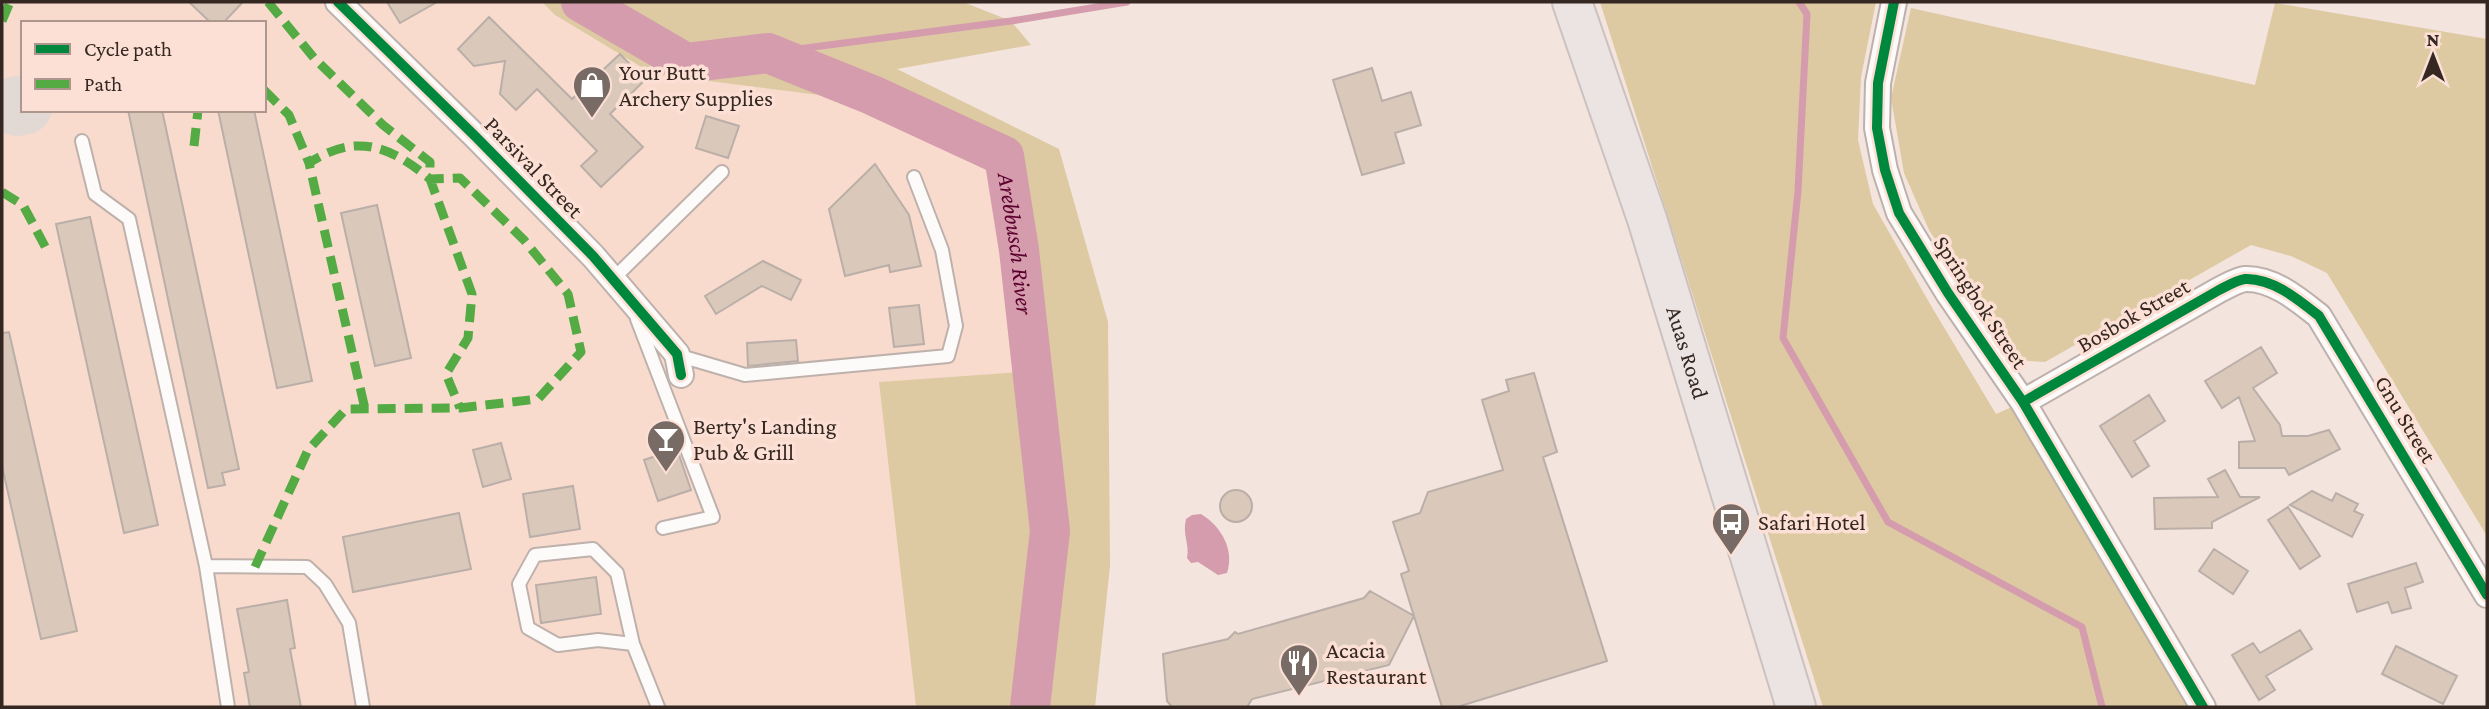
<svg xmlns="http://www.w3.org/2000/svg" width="2489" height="709" font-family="'Crimson Pro',serif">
  <rect width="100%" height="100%" fill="#f4e4de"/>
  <path fill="#f9dbce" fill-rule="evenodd" d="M 2,2 L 542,2 L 555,15 L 653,74 L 850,99 L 919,123 L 1000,164 L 1021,373 L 879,382 L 916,707 L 2,707 ZM 23,23 L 264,23 L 264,110 L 23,110 Z"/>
  <path fill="#ddc9a2" d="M 542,2 L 963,2 L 1011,21 L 1031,45 L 897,69 L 1059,149 L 1108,322 L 1110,566 L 1095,707 L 916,707 L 879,382 L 1021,372 L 1000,164 L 919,123 L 850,99 L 653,74 L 555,15 Z
    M 1600,2 L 1876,2 L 1861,77 L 1858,140 L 1873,204 L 1930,304 L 1996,414 L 2023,402 L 2202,707 L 1823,707 Z
    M 2275,3 L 2487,39 L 2487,536 L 2327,273 L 2291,256 L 2251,245 L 2045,362 L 2013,360 L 1929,230 L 1904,173 L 1891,98 L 1911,8 L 2255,85 Z"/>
  <path fill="#d49cac" d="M 1201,514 C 1221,526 1235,550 1227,573 L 1218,575 L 1198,562 L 1191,563 L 1187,558 C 1190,545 1182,534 1186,519 L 1192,515 Z"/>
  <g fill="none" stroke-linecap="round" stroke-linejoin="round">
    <path stroke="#d49cac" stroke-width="7" d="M 1799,2 L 1807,14 L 1798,191 L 1783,338 L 1888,522 L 2082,627 L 2102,707
      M 768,53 L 1011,21 L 1127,2"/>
    <path stroke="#d49cac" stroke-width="40" id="s1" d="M 581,2 L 686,63 L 768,53 L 872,95 L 1004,156 L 1019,250 L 1050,531 L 1030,707"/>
    <path stroke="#e2d8d4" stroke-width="60" d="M 17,106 L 23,105"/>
  </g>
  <path fill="#dac8bb" stroke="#baafa8" stroke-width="2" d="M 189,2 L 243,2 L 223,23 L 211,23 Z
    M 387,2 L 437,2 L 400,23 Z
    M 489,17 L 572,99 L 620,54 L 645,80 L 610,114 L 643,147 L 601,187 L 581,166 L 597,151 L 537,89 L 516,110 L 500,94 L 505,61 L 474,66 L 458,49 Z
    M 1372,68 L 1382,101 L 1411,92 L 1421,125 L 1395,133 L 1404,163 L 1362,175 L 1333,80 Z
    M 128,110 L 162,110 L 239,469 L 222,473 L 225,485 L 208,488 Z
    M 218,110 L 254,110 L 312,381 L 277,388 Z
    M 706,116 L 739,126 L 728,158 L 696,148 Z
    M 875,164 L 909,215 L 921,266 L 890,272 L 889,265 L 845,276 L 829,209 Z
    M 377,205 L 411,358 L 375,366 L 341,213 Z
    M 90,217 L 158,525 L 124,533 L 56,224 Z
    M 763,261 L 801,280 L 791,300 L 762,286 L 716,314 L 705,296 Z
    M 919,305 L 924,344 L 894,347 L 889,308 Z
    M 9,332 L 77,631 L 41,639 L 2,466 L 2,333 Z
    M 796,340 L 798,361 L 748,366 L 747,343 Z
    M 2261,347 L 2277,373 L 2253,388 L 2280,425 L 2282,436 L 2308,436 L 2329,430 L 2340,449 L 2289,475 L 2285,468 L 2239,468 L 2239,442 L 2255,441 L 2239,397 L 2222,408 L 2205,381 Z
    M 1534,373 L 1557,452 L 1543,457 L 1607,661 L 1457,707 L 1442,707 L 1401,574 L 1409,571 L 1393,522 L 1420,513 L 1428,492 L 1503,470 L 1482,400 L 1509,391 L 1506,380 Z
    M 2149,395 L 2165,421 L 2134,441 L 2149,466 L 2132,477 L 2100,426 Z
    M 501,443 L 511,479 L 483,487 L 473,450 Z
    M 677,449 L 691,490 L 658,501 L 644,460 Z
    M 2225,470 L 2240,497 L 2260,497 L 2212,522 L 2212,528 L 2155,529 L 2154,498 L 2218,497 L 2208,479 Z
    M 573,486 L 580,529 L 530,537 L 523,494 Z
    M1220 506a16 16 0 1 1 32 0a16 16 0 1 1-32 0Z
    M 2312,491 L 2332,501 L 2336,493 L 2358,504 L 2354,511 L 2363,515 L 2352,537 L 2290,505 Z
    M 2288,507 L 2320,556 L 2300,569 L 2268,520 Z
    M 459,513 L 471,569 L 353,592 L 343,537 Z
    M 2214,549 L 2248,571 L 2233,594 L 2199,571 Z
    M 2416,563 L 2423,582 L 2405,588 L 2411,608 L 2392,613 L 2388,602 L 2357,612 L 2348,584 Z
    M 596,577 L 601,614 L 541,623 L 536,585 Z
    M 1370,591 L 1414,616 L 1389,665 L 1252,699 L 1247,707 L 1172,707 L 1167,701 L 1163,654 L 1228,639 L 1235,632 L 1238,634 L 1364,598 Z
    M 287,600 L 295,648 L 290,649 L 301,707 L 250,707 L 244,673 L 249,672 L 237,609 Z
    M 2300,630 L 2312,649 L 2266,676 L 2275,690 L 2259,700 L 2232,655 L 2253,643 L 2260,653 Z
    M 2396,646 L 2457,676 L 2443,704 L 2382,674 Z"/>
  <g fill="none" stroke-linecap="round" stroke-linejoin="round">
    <g stroke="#beb1ac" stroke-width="16">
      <path id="lane" d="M 82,141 L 95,194 L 129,219 L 206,566 L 228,707
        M 612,280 L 722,172
        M 637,319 L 713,517 L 663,528
        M 677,355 L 745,375 L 948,356 L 956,326 L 942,250 L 914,177
        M 206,566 L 307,567 L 325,584 L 349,623 L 363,707
        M 633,644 L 598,640 L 558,645 L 528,628 L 519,584 L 535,555 L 593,549 L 617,573 L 633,644 L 658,707"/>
    </g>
    <g stroke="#beb1ac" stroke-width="28">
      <path id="street" d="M 338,2 L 476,137 L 593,256 L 677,354 L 681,375
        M 1894,2 L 1878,83 L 1877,128 L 1885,170 L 1899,213 L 1948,293 L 2023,402 L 2203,707
        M 2023,402 L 2219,290 C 2227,286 2237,280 2245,279 C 2273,278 2299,300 2319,316 L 2487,595"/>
    </g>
    <g stroke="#cbc2bf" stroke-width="42">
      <g id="primary">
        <path id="s2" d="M 1572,2 L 1647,219 L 1796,707"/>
      </g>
    </g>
    <use href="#lane" stroke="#fdfbfa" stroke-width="12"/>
    <use href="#street" stroke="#fdfbfa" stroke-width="24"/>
    <use href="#primary" stroke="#ece4e3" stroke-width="38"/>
    <path stroke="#54aa43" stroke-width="9" stroke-dasharray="18 9" stroke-linecap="butt" d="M 268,2 L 314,58 L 383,125 L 430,162 L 430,179 L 472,294 L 468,338 L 446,374 L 460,408
      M 2,21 L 10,2
      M 264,90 L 289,115 L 309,163
      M 194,146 L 198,110
      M 2,192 L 23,205 L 48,252
      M 255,567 L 308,450 L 346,409 L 460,408 L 538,399 L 581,352 L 568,294 L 524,240 L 460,178 L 430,179 C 389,145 356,133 309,163 L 365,409"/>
    <g stroke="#fde0d5" stroke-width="15">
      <path id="cycleway" d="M 338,2 L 476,137 L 593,256 L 677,354 L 681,375
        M 1894,2 L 1878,83 L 1877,128 L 1885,170 L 1899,213 L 1948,293 L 2023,402 L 2203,707
        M 2023,402 L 2219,290 C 2227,286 2237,280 2245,279 C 2273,278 2299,300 2319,316 L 2487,595"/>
    </g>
    <use href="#cycleway" stroke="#00873e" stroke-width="10"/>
  </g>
  <defs>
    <g id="shop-pin" transform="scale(2.0125)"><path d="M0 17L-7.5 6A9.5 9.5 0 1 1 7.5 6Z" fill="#786a64" stroke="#fde0d5"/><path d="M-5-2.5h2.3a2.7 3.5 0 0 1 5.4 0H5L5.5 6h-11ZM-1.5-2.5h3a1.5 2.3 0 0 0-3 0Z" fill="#fff"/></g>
    <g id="bar-pin" transform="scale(2.0125)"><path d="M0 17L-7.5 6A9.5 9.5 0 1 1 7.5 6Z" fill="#786a64" stroke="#fde0d5"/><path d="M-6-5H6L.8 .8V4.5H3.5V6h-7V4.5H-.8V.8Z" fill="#fff"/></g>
    <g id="bus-pin" transform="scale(2.0125)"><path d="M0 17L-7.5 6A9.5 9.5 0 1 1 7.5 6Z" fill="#786a64" stroke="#fde0d5"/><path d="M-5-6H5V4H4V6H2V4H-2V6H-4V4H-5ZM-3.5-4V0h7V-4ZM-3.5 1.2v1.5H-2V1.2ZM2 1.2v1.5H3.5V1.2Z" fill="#fff"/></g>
    <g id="restaurant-pin" transform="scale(2.0125)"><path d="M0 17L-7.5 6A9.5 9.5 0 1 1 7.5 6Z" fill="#786a64" stroke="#fde0d5"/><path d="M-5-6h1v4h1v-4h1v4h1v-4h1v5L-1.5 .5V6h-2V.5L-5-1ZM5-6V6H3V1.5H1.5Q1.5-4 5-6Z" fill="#fff"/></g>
  </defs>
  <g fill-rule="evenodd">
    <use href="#shop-pin" x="592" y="85"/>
    <use href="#bar-pin" x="666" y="439"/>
    <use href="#bus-pin" x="1731" y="522"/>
    <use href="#restaurant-pin" x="1299" y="663"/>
  </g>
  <g text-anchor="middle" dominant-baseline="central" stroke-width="7" stroke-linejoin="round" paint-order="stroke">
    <g font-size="23" fill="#352822" stroke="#fde0d5" text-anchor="start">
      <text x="619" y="72">Your Butt<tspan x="619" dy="26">Archery Supplies</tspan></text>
      <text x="693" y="426">Berty's Landing<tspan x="693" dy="26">Pub &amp; Grill</tspan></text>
      <text x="1758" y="522">Safari Hotel</text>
      <text x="1326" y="650">Acacia<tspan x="1326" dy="26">Restaurant</tspan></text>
    </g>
    <g font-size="23" fill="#352822" stroke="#fde0d5">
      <text transform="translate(534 167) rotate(46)">Parsival Street</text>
      <text transform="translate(1981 302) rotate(57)">Springbok Street</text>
      <text transform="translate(2133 315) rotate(-30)">Bosbok Street</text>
      <text stroke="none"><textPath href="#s2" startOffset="369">Auas Road</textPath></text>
      <text transform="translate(2406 419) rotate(59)">Gnu Street</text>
    </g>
    <g font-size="24" font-style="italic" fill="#5c0030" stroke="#fde0d5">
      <text stroke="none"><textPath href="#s1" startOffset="550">Arebbusch River</textPath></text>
    </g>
  </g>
  <rect width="2489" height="709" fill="none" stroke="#352822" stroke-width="7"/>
  <rect x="21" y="21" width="245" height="91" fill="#fde0d5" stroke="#ad968d" stroke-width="2"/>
  <rect x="35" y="44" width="35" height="10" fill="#00873e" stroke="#ad968d" stroke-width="2"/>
  <text x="84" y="56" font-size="21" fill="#352822">Cycle path</text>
  <rect x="35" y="79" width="35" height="10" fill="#54aa43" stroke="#ad968d" stroke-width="2"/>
  <text x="84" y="91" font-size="21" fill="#352822">Path</text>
  <g transform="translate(2433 56)" stroke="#fde0d5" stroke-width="5" paint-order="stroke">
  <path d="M0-5L12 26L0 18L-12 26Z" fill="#352822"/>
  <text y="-10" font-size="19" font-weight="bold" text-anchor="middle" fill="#352822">N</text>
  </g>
</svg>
